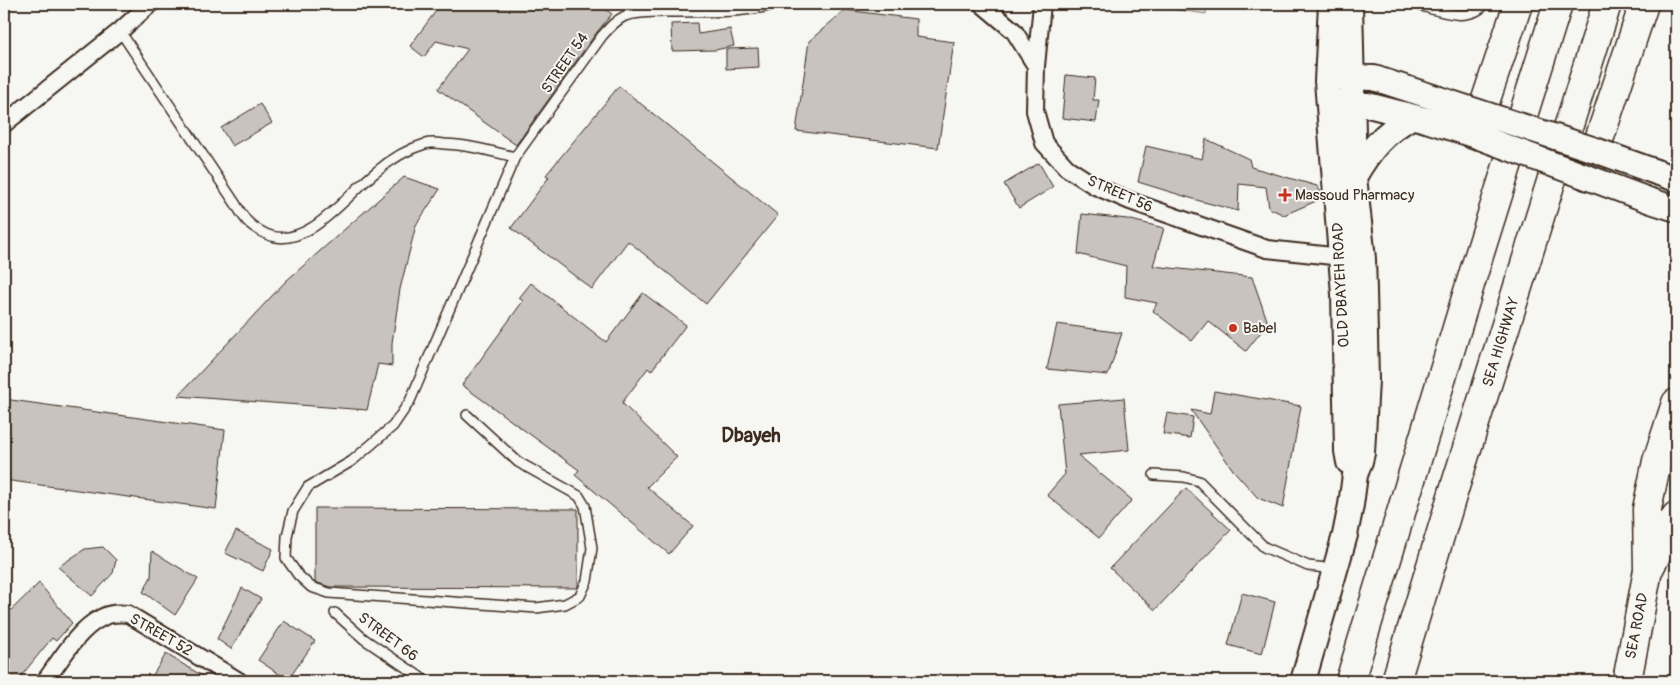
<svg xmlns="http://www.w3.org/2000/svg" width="1680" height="685" font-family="Pangolin,sans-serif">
  <rect width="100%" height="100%" fill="#f6f6f2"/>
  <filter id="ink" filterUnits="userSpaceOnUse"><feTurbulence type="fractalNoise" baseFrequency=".02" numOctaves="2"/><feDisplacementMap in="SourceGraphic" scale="10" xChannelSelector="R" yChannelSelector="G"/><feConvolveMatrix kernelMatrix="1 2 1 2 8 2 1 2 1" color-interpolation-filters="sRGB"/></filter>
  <g filter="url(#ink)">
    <path fill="#dad9d3" stroke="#8a8278" d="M 1151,4 L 1207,4 L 1206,14 L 1150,6 Z"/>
    <path fill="#c8c3be" stroke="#3b2a1e" d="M 441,4 L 597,4 L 612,14 L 597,32 L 516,145 L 438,89 L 468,49 L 436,41 L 424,57 L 410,46 Z
      M 845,10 L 916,19 L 916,37 L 954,42 L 938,148 L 796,131 L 809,41 Z
      M 697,23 L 698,34 L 730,29 L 734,46 L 715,50 L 672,51 L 671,24 Z
      M 758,48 L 759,67 L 726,69 L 726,49 Z
      M 1066,75 L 1095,78 L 1093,100 L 1099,100 L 1096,122 L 1062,118 Z
      M 619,86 L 778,215 L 706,304 L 628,241 L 592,289 L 511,228 L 549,177 L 546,175 Z
      M 260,104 L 272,123 L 232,146 L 221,128 Z
      M 1206,139 L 1249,159 L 1251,167 L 1317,186 L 1322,194 L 1323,198 L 1284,215 L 1269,208 L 1266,187 L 1239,184 L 1238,211 L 1200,201 L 1138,182 L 1146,146 L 1202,159 Z
      M 1039,163 L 1053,187 L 1019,208 L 1004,184 Z
      M 404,177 L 440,189 L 416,225 L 400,289 L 392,343 L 392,366 L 378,364 L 367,410 L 178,396 L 286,281 Z
      M 1082,214 L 1127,219 L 1164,228 L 1153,266 L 1252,277 L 1268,323 L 1246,351 L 1208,321 L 1192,341 L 1153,311 L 1157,303 L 1125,297 L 1126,266 L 1078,254 Z
      M 531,283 L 606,342 L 643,293 L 686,325 L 651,371 L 648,368 L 622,403 L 677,457 L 647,487 L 693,526 L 669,554 L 575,475 L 579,470 L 462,385 L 523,301 L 519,298 Z
      M 1057,324 L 1122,333 L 1108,375 L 1047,369 Z
      M 1214,391 L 1301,406 L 1283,508 L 1258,498 L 1233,470 L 1191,410 L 1210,414 Z
      M 1124,398 L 1129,450 L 1078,455 L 1132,500 L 1099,538 L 1047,495 L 1065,474 L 1058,404 Z
      M 4,399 L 225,430 L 216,509 L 4,480 Z
      M 1167,413 L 1193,417 L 1190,438 L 1163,434 Z
      M 1186,488 L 1231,530 L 1155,610 L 1110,568 Z
      M 315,508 L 578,509 L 578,586 L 577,588 L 330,587 L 315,582 Z
      M 236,531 L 273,549 L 263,571 L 225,553 Z
      M 103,547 L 116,560 L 113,573 L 92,596 L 58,567 L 85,549 Z
      M 152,551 L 198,579 L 175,615 L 143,592 L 151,577 Z
      M 39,583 L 72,623 L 56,641 L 52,638 L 17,681 L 14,681 L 4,673 L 4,617 Z
      M 242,588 L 261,599 L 231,649 L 217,639 Z
      M 1242,593 L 1275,602 L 1262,654 L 1228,645 Z
      M 284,621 L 315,641 L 288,680 L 258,660 Z
      M 166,654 L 211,681 L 149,681 Z"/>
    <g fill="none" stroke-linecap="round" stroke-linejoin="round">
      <g stroke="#3b2a1e" stroke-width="12">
        <path id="lane" d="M 1415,4 C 1436,10 1469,24 1485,4
          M 120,31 L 235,203 C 245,220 248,225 266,234 C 306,253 348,193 376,172 C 390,160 408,149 425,144 C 431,142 438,143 444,144 C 469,145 491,151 515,157
          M 467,415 L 518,462 L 579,496 L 585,506 L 592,548 L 587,581 L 580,596 L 565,604 L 536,608 L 329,593 L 311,587 L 298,575 L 286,558 L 287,536 L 293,511 L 308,487 L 352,461 L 393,426 L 410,401 L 515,157 L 602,36 C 609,28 616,20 625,16 C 639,11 661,12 676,12 C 709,11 743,14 776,4
          M 1154,475 L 1184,477 L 1199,481 L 1264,547 L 1308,566 L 1335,569
          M 335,613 L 364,639 L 426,681"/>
      </g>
      <g stroke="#3b2a1e" stroke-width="20">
        <path id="street" d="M 982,4 L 1014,31 L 1036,66
          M 1042,4 L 1036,66 L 1035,111 L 1044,143 L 1067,168 L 1095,186 L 1130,201 L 1267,249 L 1351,258
          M 4,124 L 120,31 L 150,4
          M 45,681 C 60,661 78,629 101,618 C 110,613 118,613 128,614 L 239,681"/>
      </g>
      <g stroke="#3b2a1e" stroke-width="28">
        <path id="secondary" d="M 1331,4 L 1327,81 L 1344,294 L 1347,451 L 1349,462
          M 1336,77 L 1374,78 L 1436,98
          M 1337,104 L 1368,105 L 1426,120
          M 1656,172 L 1676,179
          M 1354,177 C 1370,149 1384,133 1411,117
          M 1651,201 L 1676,209
          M 1303,681 L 1345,535 L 1351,505 L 1355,475 L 1360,461 L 1362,453 L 1366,380 L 1364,290 L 1363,259 L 1354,177 L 1350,4"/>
      </g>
      <g stroke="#3b2a1e" stroke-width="31">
        <path id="highway" d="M 1474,135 L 1518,4
          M 1587,176 L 1644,4
          M 1650,567 L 1676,516
          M 1350,681 L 1476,265 L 1558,4
          M 1396,681 L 1453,493 L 1607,4
          M 1627,681 L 1648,570 L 1647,509 L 1657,461 L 1676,403"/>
      </g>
      <use href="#lane" stroke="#f6f6f2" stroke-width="9"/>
      <use href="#street" stroke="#f6f6f2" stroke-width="16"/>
      <use href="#secondary" stroke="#f6f6f2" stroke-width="24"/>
      <use href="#highway" stroke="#f6f6f2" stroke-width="28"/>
      <g stroke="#3b2a1e" stroke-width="28" stroke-linecap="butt">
        <path id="secondary-bridge" d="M 1436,98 L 1595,150 L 1656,172
          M 1426,120 L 1474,135 L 1651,201"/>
      </g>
      <use href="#secondary-bridge" stroke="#f6f6f2" stroke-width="24"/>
    </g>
  </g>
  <g fill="#c8321e" stroke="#f6f6f2" stroke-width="2">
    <path d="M1282.5 187.5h5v5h5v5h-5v5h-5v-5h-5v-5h5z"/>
    <circle cx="1233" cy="328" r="5"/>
  </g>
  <g text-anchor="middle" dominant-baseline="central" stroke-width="4" stroke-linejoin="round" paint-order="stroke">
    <g font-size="15" fill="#3b2a1e" stroke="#f6f6f2">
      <text transform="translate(565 63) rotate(-55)">STREET 54</text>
      <text transform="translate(1120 194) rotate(24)">STREET 56</text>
      <text transform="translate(1341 285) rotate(-93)">OLD DBAYEH ROAD</text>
      <text transform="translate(1501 342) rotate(-73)">SEA HIGHWAY</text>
      <text transform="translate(1637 626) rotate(-79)">SEA ROAD</text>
      <text transform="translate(161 635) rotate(30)">STREET 52</text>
      <text transform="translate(388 637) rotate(37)">STREET 66</text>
    </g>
    <g font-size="15" fill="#3b2a1e" stroke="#f6f6f2" text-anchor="start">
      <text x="1295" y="195">Massoud Pharmacy</text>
      <text x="1243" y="328">Babel</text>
    </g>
    <g font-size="20" font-weight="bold" fill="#3b2a1e" stroke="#f6f6f2">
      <text x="751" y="435">Dbayeh</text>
    </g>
  </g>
  <rect width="1680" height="685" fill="none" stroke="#f6f6f2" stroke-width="20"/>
  <rect x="10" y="10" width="1660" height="665" fill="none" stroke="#3b2a1e" stroke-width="2" filter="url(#ink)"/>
</svg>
